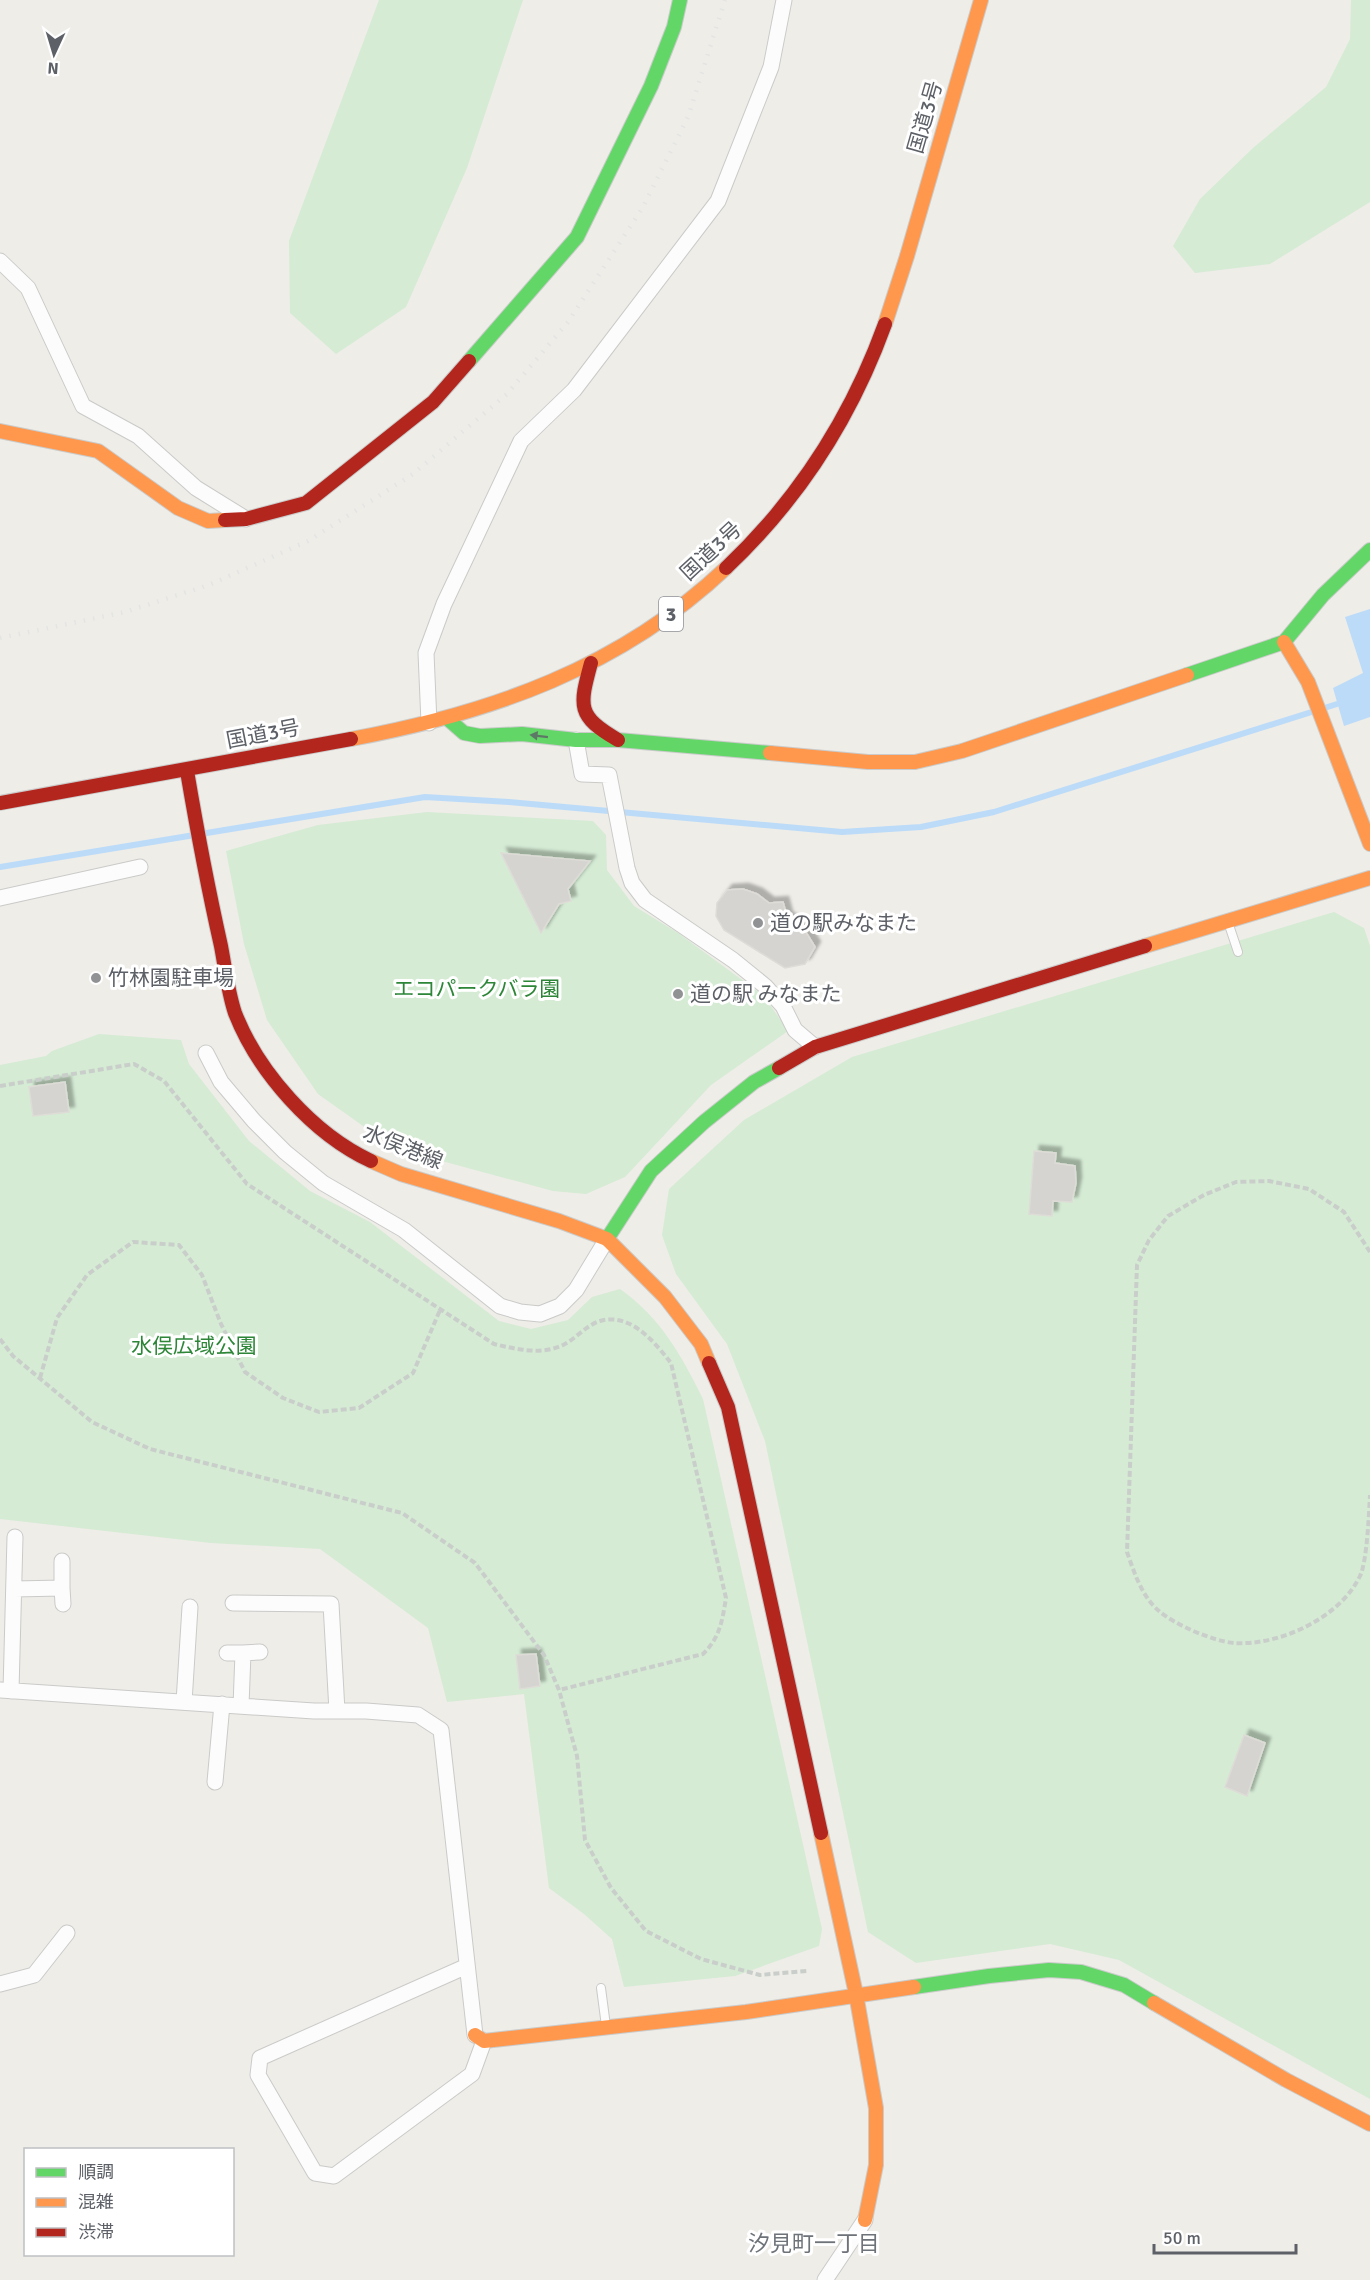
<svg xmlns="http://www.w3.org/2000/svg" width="1370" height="2280" font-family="Signika,'Noto Sans JP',sans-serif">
  <defs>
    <filter id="shadow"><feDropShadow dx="5.5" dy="-5.5" stdDeviation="1.5" flood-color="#0004"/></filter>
  </defs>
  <rect width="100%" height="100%" fill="#eeede8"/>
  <path fill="#d5ebd4" d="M 379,0 L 523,0 L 467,168 L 406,307 L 336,354 L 290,313 L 289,241 Z
    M 1351,0 L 1370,0 L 1370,202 L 1270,264 L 1195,273 L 1173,246 L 1200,199 L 1253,148 L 1326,87 L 1350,39 Z
    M 427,812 L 593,821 L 606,835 L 607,870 L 634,906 L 678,933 L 764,996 L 788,1031 L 711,1085 L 625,1177 L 586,1194 L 553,1191 L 442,1161 L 380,1138 L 318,1094 L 267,1020 L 244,944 L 226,851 L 318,825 Z
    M 1334,912 L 1364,928 L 1370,946 L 1370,2099 L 1119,1960 L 1050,1944 L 916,1963 L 868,1932 L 765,1441 L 727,1344 L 676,1274 L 662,1235 L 669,1189 L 744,1120 L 852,1057 Z
    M 99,1034 L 181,1040 L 189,1064 L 249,1141 L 310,1191 L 370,1222 L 499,1321 L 531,1329 L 568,1320 L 592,1297 L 620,1289 C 661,1318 681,1355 703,1399 L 822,1929 L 819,1946 L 735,1976 L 624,1987 L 612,1939 L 584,1914 L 549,1888 L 524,1694 L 447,1702 L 428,1628 L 320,1549 L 211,1543 L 0,1519 L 0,1065 L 46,1056 L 52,1051 Z"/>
  <path fill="#bcdbf8" d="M 1370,609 L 1370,717 L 1344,726 L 1333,688 L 1363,673 L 1345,617 Z"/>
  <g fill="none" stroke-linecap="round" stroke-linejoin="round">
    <path stroke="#bcdbf8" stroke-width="6" d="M 0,867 L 425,797 L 509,802 L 842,832 L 921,827 L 994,812 L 1337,704"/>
  </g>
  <path fill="#d5d4d1" stroke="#dedcd7" stroke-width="1.5" filter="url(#shadow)" d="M 501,853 L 590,861 L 568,889 L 571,901 L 559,904 L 541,933 Z
    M 743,889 L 757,894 L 769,903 L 783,902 L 787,917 L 804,929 L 815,947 L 805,964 L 785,968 L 724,930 L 716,916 L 717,903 L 727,890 Z
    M 65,1082 L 69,1112 L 33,1116 L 29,1087 Z
    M 1034,1151 L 1056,1153 L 1055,1163 L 1075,1166 L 1076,1183 L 1072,1202 L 1053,1201 L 1052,1216 L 1029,1214 Z
    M 536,1654 L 540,1686 L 520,1689 L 516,1655 Z
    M 1244,1735 L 1265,1743 L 1247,1796 L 1225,1787 Z"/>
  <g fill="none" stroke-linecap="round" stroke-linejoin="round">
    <g stroke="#cacac9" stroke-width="10">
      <path id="lane" d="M 1228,922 L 1238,952
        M 601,1988 L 606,2026"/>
    </g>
    <g stroke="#cacac9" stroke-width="17">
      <path id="street" d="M 0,261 L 28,288 L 83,406 L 138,436 L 196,488 L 246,519
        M 429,723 L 426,653 L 444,604 L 521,441 L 574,390 L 718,201 L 771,67 L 784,0
        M 576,740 L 582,774 L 609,775 L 627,868 L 632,883 L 645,900 L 733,960 L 765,986 L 783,1006 L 795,1030 L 815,1047
        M 0,898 L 140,867
        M 206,1053 L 221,1082 L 254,1121 L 285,1152 L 323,1183 L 404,1230 L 500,1306 L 520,1312 L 540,1314 L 560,1306 L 576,1290 L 607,1239
        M 62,1588 L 63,1604
        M 14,1589 L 62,1588 L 62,1561
        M 233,1603 L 331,1604 L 337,1711
        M 227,1653 L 243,1653 L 241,1706
        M 243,1653 L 260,1652
        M 0,1690 L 314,1711 L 366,1711 L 418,1715 L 441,1730 L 475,2035
        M 11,1691 L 15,1537
        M 184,1702 L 190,1607
        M 215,1782 L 222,1704
        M 467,1966 L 260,2058 L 258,2075 L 315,2173 L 334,2176 L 472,2074 L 484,2041
        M 0,1984 L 34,1975 L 67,1933
        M 825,2280 L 865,2220"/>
    </g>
    <g stroke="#cacbca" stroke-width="16">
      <path id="fast" d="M 469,361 L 577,237 L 651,86 L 674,27 L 680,0
        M 1187,675 L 1284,642 L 1323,595 L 1370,550
        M 448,719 L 464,733 L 480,736 L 522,734 L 576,740 L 618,740 L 770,753
        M 607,1239 L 651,1171 L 704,1122 L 754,1082 L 779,1068
        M 914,1987 L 989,1976 L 1049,1970 L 1081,1972 L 1124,1985 L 1154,2003"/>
    </g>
    <g stroke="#cacbca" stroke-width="16">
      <path id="slow" d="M 885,324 L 907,256 L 981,0
        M 0,431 L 98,451 L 178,508 L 208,521 L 225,520
        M 1284,642 L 1308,682 L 1370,844
        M 351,739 C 491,713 620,668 726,568
        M 770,753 L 868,762 L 915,762 L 962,751 L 1187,675
        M 1145,946 L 1370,878
        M 371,1161 L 401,1174 L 559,1221 L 607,1239 L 665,1297 L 701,1344 L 709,1363
        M 821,1833 L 856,1994 L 876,2108 L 876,2165 L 865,2220
        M 1154,2003 L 1286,2080 L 1370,2124
        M 475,2035 L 484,2041 L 746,2012 L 914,1987"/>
    </g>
    <g stroke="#cacbca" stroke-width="16">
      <path id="jam" d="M 225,520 L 246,519 L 306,503 L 433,402 L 469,361
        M 726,568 C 798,500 851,418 885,324
        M 591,663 C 579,707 577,716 618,740
        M 187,771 C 197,830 208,888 221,946 C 225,967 228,992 235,1013 C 258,1072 313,1134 371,1161
        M 0,803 L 351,739
        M 779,1068 L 815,1047 L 1145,946
        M 709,1363 L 728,1407 L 821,1833"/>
    </g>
    <path stroke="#c9cecb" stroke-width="4" stroke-dasharray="6 3" stroke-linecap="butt" d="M 0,1086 L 134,1064 L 164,1081 L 247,1184 L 494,1344 C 516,1349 539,1355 561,1346 C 575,1340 586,1325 600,1321 C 631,1312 655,1343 671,1363 L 726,1598 C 722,1622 720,1637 703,1654 L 559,1690
      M 1370,1252 L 1344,1212 L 1309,1189 L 1269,1181 L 1236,1182 L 1204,1195 L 1168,1216 L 1149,1240 L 1137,1265 L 1127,1552 C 1134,1572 1142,1597 1159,1611 C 1175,1625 1213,1641 1234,1643 C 1279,1646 1340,1618 1360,1576 C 1367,1562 1369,1513 1370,1495
      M 0,1339 L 13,1356 L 92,1422 L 150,1449 L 402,1513 L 475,1563 L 544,1655 L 559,1690 L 577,1756 L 585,1840 L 611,1888 L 646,1931 L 701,1959 L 760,1975 L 807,1971
      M 40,1378 L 57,1318 L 87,1275 L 133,1242 L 179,1245 L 202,1275 L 221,1324 L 245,1372 L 283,1398 L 319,1412 L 359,1408 L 413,1373 L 440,1310"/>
    <use href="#lane" stroke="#fcfcfc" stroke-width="8"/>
    <use href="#street" stroke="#fcfcfc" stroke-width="15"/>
    <use href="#fast" stroke="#63d668" stroke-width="14"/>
    <use href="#slow" stroke="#ff974d" stroke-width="14"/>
    <use href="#jam" stroke="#b3261e" stroke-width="14"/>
    <path stroke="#e4e4e4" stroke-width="4.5" stroke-dasharray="1.5 8" stroke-linecap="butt" d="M 0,638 L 125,612 L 209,585 L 308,541 L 413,474 L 507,394 L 568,322 L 643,207 L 688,117 L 725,0"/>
  </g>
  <defs><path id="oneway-solid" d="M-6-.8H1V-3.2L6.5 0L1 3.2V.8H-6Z" transform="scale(1.5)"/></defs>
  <use fill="#5e7867" href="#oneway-solid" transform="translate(539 736) rotate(-173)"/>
  <g fill="#909294" stroke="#fff" stroke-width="2">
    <circle cx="758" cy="923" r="6"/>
    <circle cx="96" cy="978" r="6"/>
    <circle cx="678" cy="994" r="6"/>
  </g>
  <g text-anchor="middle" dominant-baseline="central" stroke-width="6" stroke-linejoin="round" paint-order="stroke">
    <rect fill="#fff" stroke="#8e9095" stroke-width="1.5" x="659" y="597" width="24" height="34" rx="4.5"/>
    <g font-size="20" font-weight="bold" fill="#5d6167">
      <text x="671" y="614">3</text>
    </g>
    <g font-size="21" fill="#5d6167" stroke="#fff">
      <text transform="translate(925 117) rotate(-74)">国道3号</text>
      <text transform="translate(711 551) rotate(-43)">国道3号</text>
      <text transform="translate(263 734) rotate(-11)">国道3号</text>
      <text transform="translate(403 1147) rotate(22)">水俣港線</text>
    </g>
    <g font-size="21" fill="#5d6167" stroke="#fff" text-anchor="start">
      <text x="770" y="923">道の駅みなまた</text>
      <text x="108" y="978">竹林園駐車場</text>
      <text x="690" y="994">道の駅 みなまた</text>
    </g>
    <g font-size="21" fill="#2d8638" stroke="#fff">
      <text x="477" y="989">エコパークバラ園</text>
      <text x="194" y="1346">水俣広域公園</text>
    </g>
    <g font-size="22" fill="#6e7379" stroke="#fff">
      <text x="814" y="2243">汐見町一丁目</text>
    </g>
  </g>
  <rect x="24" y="2148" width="210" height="108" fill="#ffffff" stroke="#bec0c2" stroke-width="1.5"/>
  <rect x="36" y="2168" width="30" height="9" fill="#63d668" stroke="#bec0c2" stroke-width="1.5"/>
  <text x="78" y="2178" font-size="18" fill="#5d6167">順調</text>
  <rect x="36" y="2198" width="30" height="9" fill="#ff974d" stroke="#bec0c2" stroke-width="1.5"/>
  <text x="78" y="2208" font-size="18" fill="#5d6167">混雑</text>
  <rect x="36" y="2228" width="30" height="9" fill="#b3261e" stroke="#bec0c2" stroke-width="1.5"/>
  <text x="78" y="2238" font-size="18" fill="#5d6167">渋滞</text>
  <g transform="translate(54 54) rotate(184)" stroke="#ffffff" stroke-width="4.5" paint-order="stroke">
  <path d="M0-4.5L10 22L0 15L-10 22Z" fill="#5d6167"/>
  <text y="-9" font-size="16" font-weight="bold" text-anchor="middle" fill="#5d6167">N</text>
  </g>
  <path d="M1154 2244v9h142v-9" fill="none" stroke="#5d6167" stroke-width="3"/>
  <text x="1163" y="2244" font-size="18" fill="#5d6167" stroke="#ffffff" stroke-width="4.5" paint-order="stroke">50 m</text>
</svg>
